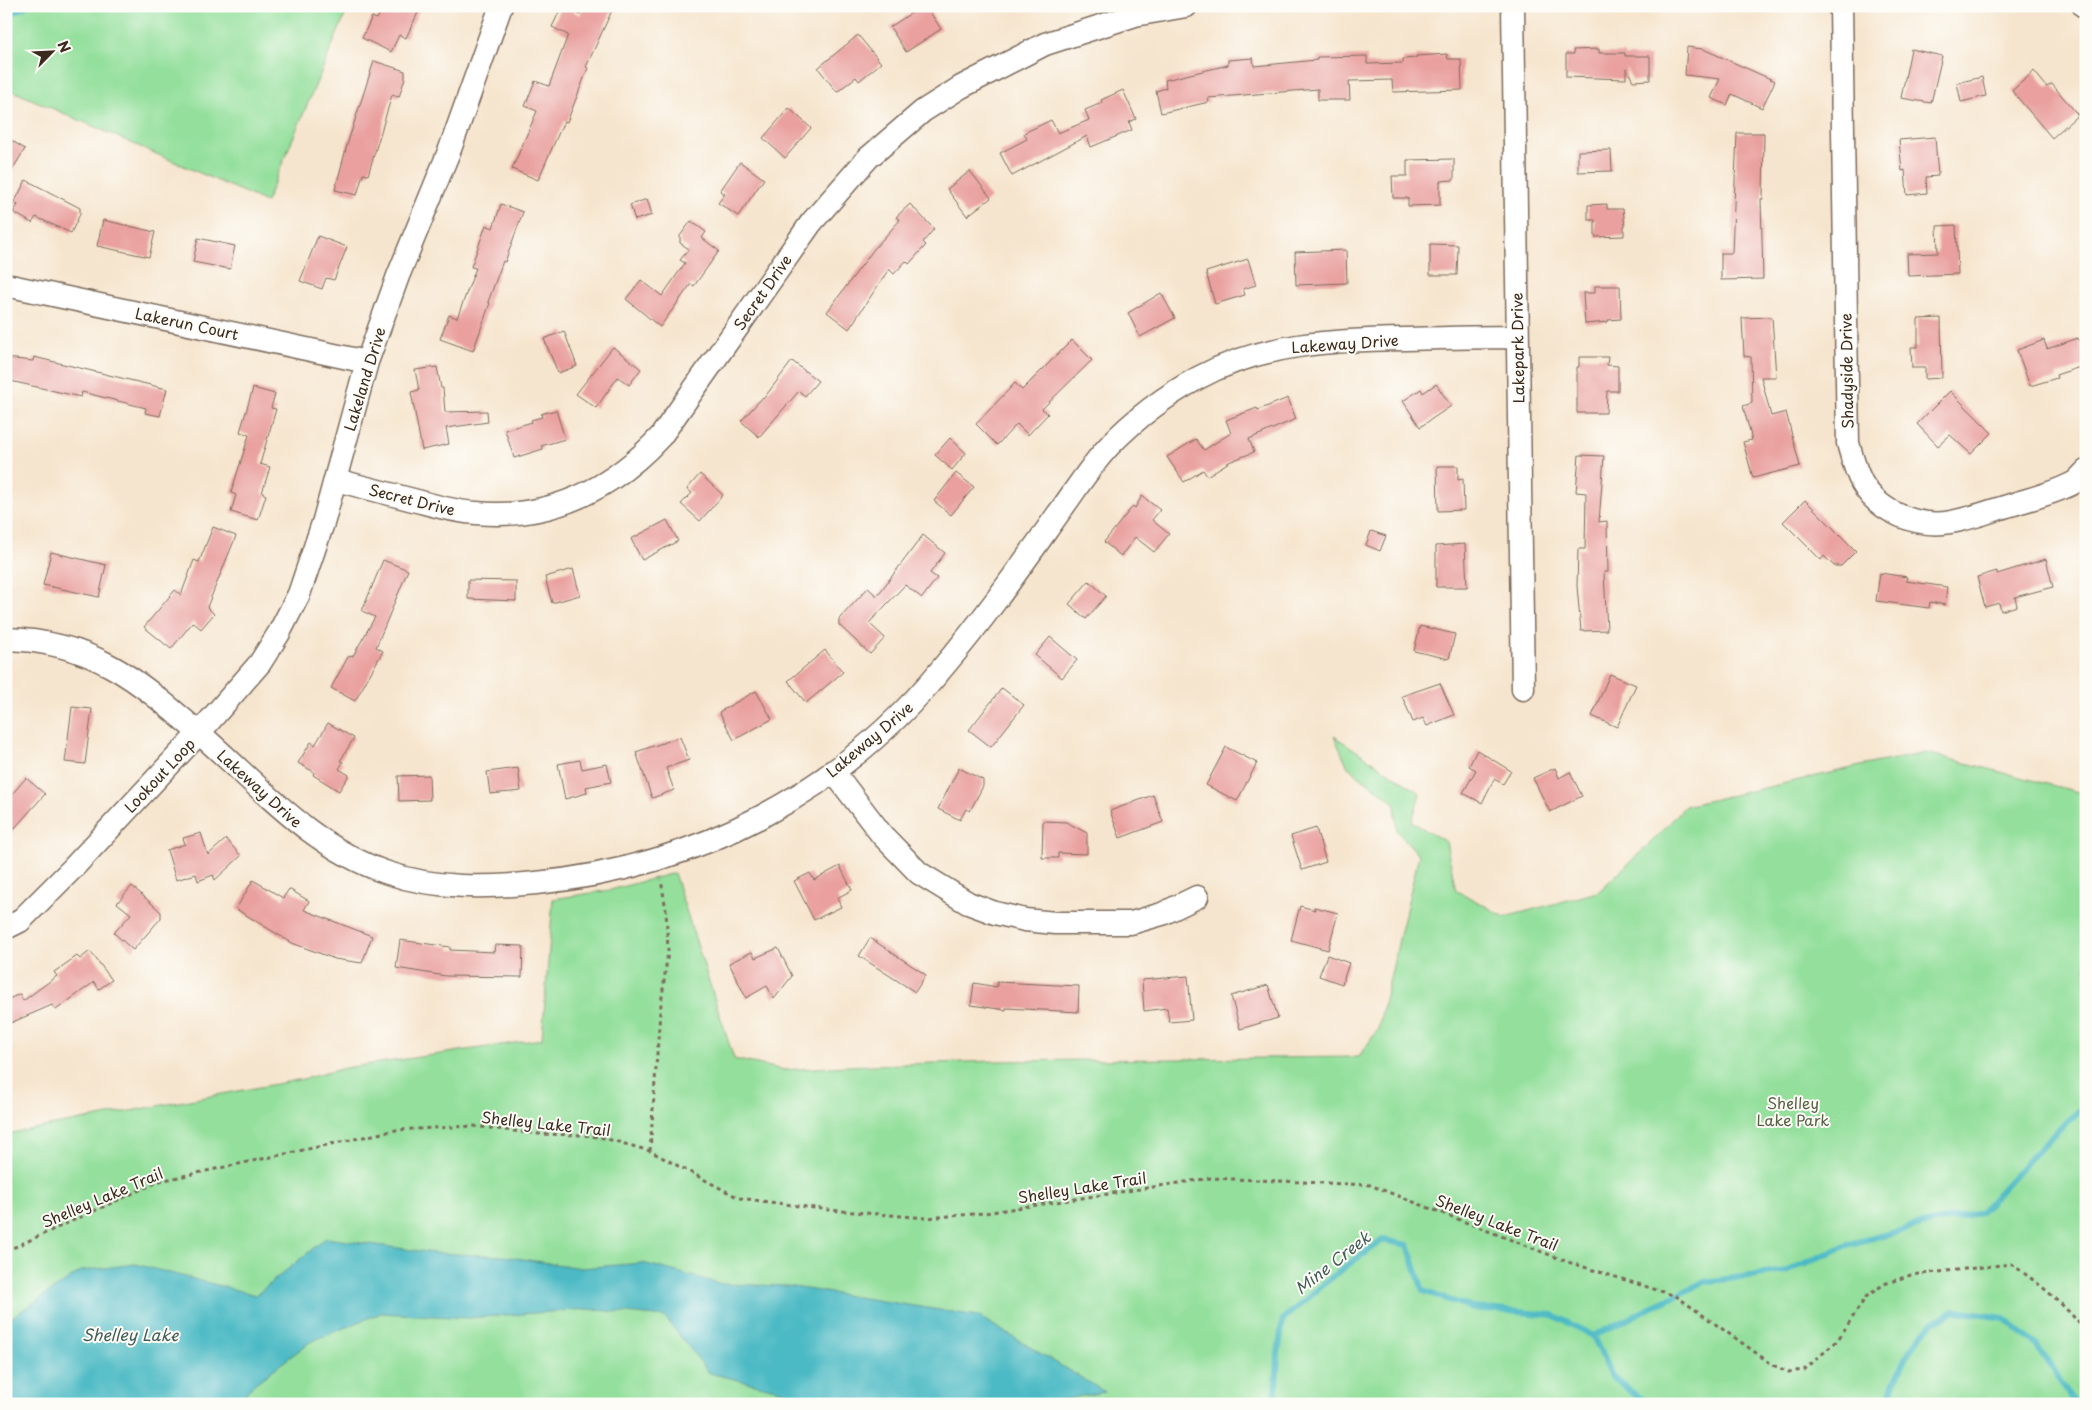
<svg xmlns="http://www.w3.org/2000/svg" width="2092" height="1410" font-family="'Playpen Sans',sans-serif">
  <rect width="100%" height="100%" fill="#fdfcf7"/>
  <filter id="ink" filterUnits="userSpaceOnUse"><feTurbulence type="fractalNoise" baseFrequency=".02" numOctaves="2"/><feDisplacementMap in="SourceGraphic" scale="10" xChannelSelector="R" yChannelSelector="G"/><feConvolveMatrix kernelMatrix="1 2 1 2 8 2 1 2 1" color-interpolation-filters="sRGB"/></filter>
  <filter id="wash" filterUnits="userSpaceOnUse"><feTurbulence type="fractalNoise" baseFrequency=".0096" numOctaves="4" result="noise"/><feDisplacementMap in="SourceGraphic" scale="20" xChannelSelector="R" yChannelSelector="G"/><feGaussianBlur stdDeviation="1.12" result="paint"/><feColorMatrix in="noise" values="0 0 0 0 0 0 0 0 0 0 0 0 0 0 0 0 0 1.4 0 .05"/><feComposite in="paint" operator="in"/></filter>
  <g filter="url(#wash)">
    <rect width="100%" height="100%" fill="#f6e5ce"/>
    <path fill="#93df9b" stroke="#67845c" d="M 6,6 L 349,6 L 266,202 L 6,88 Z
      M 1334,736 L 1420,793 L 1412,822 L 1446,842 L 1456,890 L 1505,917 L 1598,892 L 1659,835 L 1685,806 L 1874,763 L 1927,753 L 2086,794 L 2086,1404 L 6,1404 L 6,1134 L 303,1079 L 345,1068 L 542,1039 L 553,899 L 610,890 L 674,873 L 734,1059 L 784,1070 L 846,1066 L 994,1061 L 1359,1057 L 1378,1029 L 1419,855 L 1397,831 L 1395,803 L 1348,767 Z"/>
    <path fill="#4bbac4" stroke="#437271" d="M 326,1238 L 434,1253 L 503,1256 L 581,1268 L 643,1263 L 722,1284 L 787,1286 L 978,1316 L 1105,1392 L 1039,1404 L 838,1404 L 709,1373 L 665,1317 L 588,1309 L 469,1318 L 381,1313 L 310,1342 L 253,1385 L 237,1404 L 6,1404 L 6,1321 L 81,1271 L 135,1264 L 256,1295 Z"/>
    <g fill="none" stroke-linecap="round" stroke-linejoin="round">
      <path stroke="#4bbac4" stroke-width="6" d="M 6,16 L 26,6
        M 1593,1336 L 1704,1282 L 1787,1271 L 1850,1244 L 1921,1225 L 1981,1212 L 2031,1157 L 2086,1104
        M 1275,1404 L 1278,1354 L 1283,1319 L 1342,1269 L 1383,1240 L 1408,1245 L 1423,1291 L 1473,1308 L 1553,1315 L 1593,1336 L 1612,1377 L 1637,1396 L 1650,1404
        M 1885,1404 L 1910,1350 L 1933,1322 L 1955,1311 L 2004,1318 L 2037,1346 L 2075,1404"/>
    </g>
    <g id="blocks">
      <path fill="#e9a09f" d="M 384,6 L 421,6 L 406,38 L 399,35 L 391,52 L 362,38 L 372,17 L 377,19 Z
        M 562,6 L 580,15 L 584,6 L 614,6 L 586,67 L 588,68 L 567,122 L 564,121 L 538,180 L 512,169 L 537,111 L 525,106 L 535,81 L 549,86 L 568,35 L 552,27 Z
        M 922,6 L 926,6 L 941,29 L 906,52 L 890,27 Z
        M 858,35 L 881,63 L 859,81 L 856,77 L 837,92 L 818,68 Z
        M 1687,47 L 1703,49 L 1775,81 L 1762,108 L 1732,94 L 1727,105 L 1711,98 L 1720,79 L 1685,75 Z
        M 1599,49 L 1599,53 L 1625,53 L 1625,56 L 1650,56 L 1650,80 L 1633,81 L 1626,68 L 1626,79 L 1566,77 L 1566,54 L 1574,54 L 1573,50 Z
        M 1911,49 L 1942,56 L 1931,103 L 1901,98 Z
        M 1447,54 L 1448,59 L 1461,59 L 1462,90 L 1393,92 L 1392,80 L 1349,81 L 1350,100 L 1318,100 L 1318,89 L 1208,98 L 1209,102 L 1161,113 L 1156,91 L 1166,88 L 1165,80 L 1228,65 L 1228,60 L 1253,58 L 1254,66 L 1317,60 L 1317,57 L 1367,56 L 1367,64 L 1403,63 L 1403,59 L 1416,58 L 1416,56 Z
        M 374,61 L 405,71 L 405,78 L 399,97 L 392,95 L 368,175 L 363,174 L 357,195 L 335,190 L 347,145 Z
        M 2034,71 L 2047,87 L 2052,84 L 2078,115 L 2052,138 L 2012,91 Z
        M 1982,77 L 1986,96 L 1961,102 L 1957,83 Z
        M 1123,90 L 1136,119 L 1129,122 L 1132,130 L 1091,147 L 1087,136 L 1012,176 L 1000,153 L 1027,139 L 1024,133 L 1051,120 L 1058,133 L 1089,120 L 1085,110 L 1102,103 L 1101,100 Z
        M 789,108 L 811,128 L 785,158 L 763,138 Z
        M 1737,133 L 1764,133 L 1763,199 L 1761,199 L 1763,279 L 1721,280 L 1721,253 L 1732,253 Z
        M 6,137 L 25,149 L 6,180 Z
        M 1935,137 L 1938,176 L 1926,177 L 1927,193 L 1907,195 L 1905,170 L 1902,171 L 1899,140 Z
        M 1611,150 L 1612,171 L 1578,172 L 1578,151 Z
        M 1454,159 L 1454,180 L 1440,181 L 1440,205 L 1408,206 L 1408,198 L 1393,198 L 1392,176 L 1407,176 L 1407,160 Z
        M 740,162 L 764,179 L 738,216 L 718,203 L 725,194 L 720,191 Z
        M 970,171 L 991,198 L 967,216 L 947,189 Z
        M 26,180 L 80,208 L 80,214 L 71,233 L 36,217 L 32,223 L 13,212 L 18,205 L 14,203 Z
        M 647,199 L 652,215 L 635,220 L 630,205 Z
        M 501,204 L 523,212 L 505,262 L 503,261 L 488,302 L 490,303 L 473,351 L 440,339 L 449,315 L 457,318 L 476,268 L 471,267 L 486,225 L 493,228 Z
        M 910,204 L 934,229 L 923,242 L 926,245 L 909,264 L 906,261 L 894,274 L 889,269 L 849,329 L 827,312 L 874,249 L 900,220 L 896,217 Z
        M 1607,204 L 1607,209 L 1623,209 L 1625,226 L 1624,226 L 1624,236 L 1595,237 L 1595,220 L 1588,220 L 1588,205 Z
        M 103,220 L 155,232 L 149,257 L 97,246 Z
        M 691,221 L 706,232 L 702,238 L 719,251 L 694,286 L 691,284 L 660,327 L 626,299 L 641,280 L 662,296 L 685,263 L 680,260 L 689,249 L 680,243 L 680,236 Z
        M 1956,225 L 1958,274 L 1908,276 L 1907,254 L 1938,253 L 1937,226 Z
        M 318,236 L 347,247 L 334,280 L 326,278 L 322,289 L 300,281 Z
        M 198,238 L 235,246 L 230,269 L 193,262 Z
        M 1430,244 L 1458,245 L 1457,275 L 1430,275 Z
        M 1346,250 L 1347,283 L 1296,285 L 1295,252 Z
        M 1248,259 L 1256,285 L 1243,289 L 1245,295 L 1215,304 L 1206,272 Z
        M 1595,286 L 1620,286 L 1621,319 L 1608,320 L 1608,322 L 1585,324 L 1583,293 L 1595,293 Z
        M 1161,293 L 1175,318 L 1140,337 L 1128,313 Z
        M 1772,317 L 1776,377 L 1761,377 L 1771,416 L 1786,412 L 1800,466 L 1753,478 L 1743,442 L 1752,440 L 1743,406 L 1752,403 L 1751,357 L 1744,356 L 1742,318 Z
        M 1941,318 L 1942,378 L 1925,379 L 1925,368 L 1912,368 L 1911,347 L 1918,347 L 1918,319 Z
        M 564,331 L 577,366 L 558,373 L 544,339 Z
        M 2078,338 L 2086,358 L 2086,365 L 2056,375 L 2057,378 L 2030,386 L 2017,350 L 2044,340 L 2047,349 Z
        M 1072,340 L 1092,360 L 1042,409 L 1048,414 L 1028,435 L 1017,424 L 997,445 L 976,424 L 1015,383 L 1022,390 Z
        M 613,347 L 641,369 L 629,385 L 618,377 L 596,408 L 576,394 Z
        M 34,357 L 167,389 L 160,416 L 145,413 L 146,408 L 82,392 L 81,397 L 6,380 L 6,358 L 33,361 Z
        M 1579,357 L 1608,357 L 1607,365 L 1618,366 L 1618,391 L 1607,391 L 1606,413 L 1577,413 L 1577,367 L 1579,367 Z
        M 792,361 L 818,381 L 805,396 L 799,391 L 759,437 L 741,421 L 763,397 L 764,398 Z
        M 437,367 L 441,388 L 443,388 L 445,412 L 487,411 L 488,422 L 446,428 L 449,444 L 422,450 L 411,392 L 419,390 L 415,370 Z
        M 1436,384 L 1451,406 L 1420,427 L 1403,401 L 1421,389 L 1423,393 Z
        M 253,388 L 275,394 L 271,408 L 276,409 L 260,464 L 270,467 L 262,493 L 266,495 L 258,520 L 231,512 L 236,495 L 231,493 L 249,435 L 240,432 Z
        M 1950,391 L 1992,433 L 1971,454 L 1950,435 L 1938,446 L 1917,424 Z
        M 1288,398 L 1296,419 L 1249,439 L 1254,452 L 1229,462 L 1207,476 L 1203,470 L 1184,482 L 1167,457 L 1196,439 L 1204,450 L 1231,433 L 1226,420 L 1257,408 L 1258,410 Z
        M 556,410 L 565,439 L 541,446 L 543,449 L 514,458 L 505,430 L 532,422 L 531,420 L 542,417 L 541,414 Z
        M 950,438 L 966,453 L 952,470 L 935,455 Z
        M 1579,455 L 1604,456 L 1599,522 L 1607,521 L 1608,572 L 1604,572 L 1607,630 L 1581,631 L 1577,586 L 1578,549 L 1585,549 L 1586,493 L 1576,492 Z
        M 1437,466 L 1458,466 L 1458,480 L 1463,479 L 1464,510 L 1438,511 Z
        M 956,473 L 974,487 L 951,515 L 934,501 Z
        M 700,474 L 723,495 L 700,521 L 681,504 L 692,493 L 687,489 Z
        M 1142,496 L 1160,510 L 1152,520 L 1169,534 L 1154,552 L 1135,537 L 1121,556 L 1104,542 L 1133,506 L 1135,508 Z
        M 1805,500 L 1856,551 L 1841,566 L 1834,566 L 1824,556 L 1821,560 L 1783,522 Z
        M 667,520 L 678,541 L 642,560 L 631,539 Z
        M 213,527 L 236,536 L 207,607 L 214,614 L 201,629 L 193,622 L 171,649 L 144,627 L 175,590 L 181,595 L 194,560 L 199,562 Z
        M 1371,531 L 1386,536 L 1380,551 L 1366,545 Z
        M 923,535 L 945,553 L 930,573 L 937,578 L 922,598 L 905,585 L 869,623 L 885,638 L 870,654 L 839,625 L 839,619 L 868,588 L 877,596 Z
        M 1465,544 L 1467,587 L 1436,587 L 1436,546 Z
        M 51,552 L 106,565 L 99,597 L 43,585 Z
        M 2046,559 L 2053,587 L 2015,597 L 2017,606 L 2001,611 L 1999,603 L 1985,607 L 1977,577 L 1997,571 L 1997,574 Z
        M 383,560 L 408,570 L 376,647 L 383,651 L 355,701 L 331,688 L 348,657 L 353,656 L 375,617 L 362,611 Z
        M 573,569 L 580,595 L 552,603 L 545,577 Z
        M 1880,573 L 1907,577 L 1906,581 L 1947,587 L 1945,605 L 1930,602 L 1929,608 L 1876,601 Z
        M 468,580 L 516,581 L 516,601 L 468,599 Z
        M 1089,581 L 1106,596 L 1086,619 L 1069,604 Z
        M 1420,626 L 1455,634 L 1449,659 L 1414,651 Z
        M 1050,637 L 1077,660 L 1062,678 L 1035,655 Z
        M 825,650 L 843,672 L 806,703 L 788,681 Z
        M 1610,674 L 1636,685 L 1617,727 L 1592,716 Z
        M 1440,683 L 1454,715 L 1427,726 L 1423,718 L 1413,722 L 1402,696 Z
        M 1002,688 L 1024,705 L 991,747 L 969,730 Z
        M 756,691 L 772,719 L 734,740 L 719,712 Z
        M 72,707 L 92,709 L 85,764 L 65,762 Z
        M 328,723 L 354,738 L 340,761 L 343,762 L 339,769 L 349,775 L 339,791 L 313,775 L 314,772 L 298,763 L 311,742 L 315,745 Z
        M 680,737 L 689,760 L 666,768 L 674,790 L 652,798 L 636,752 Z
        M 1226,747 L 1257,763 L 1237,801 L 1206,785 Z
        M 1477,750 L 1511,771 L 1503,784 L 1494,779 L 1482,803 L 1463,793 L 1476,770 L 1469,766 Z
        M 580,760 L 582,769 L 607,764 L 611,782 L 586,787 L 587,793 L 565,799 L 558,764 Z
        M 518,768 L 521,791 L 490,794 L 487,772 Z
        M 959,768 L 983,780 L 983,786 L 970,811 L 966,809 L 960,820 L 938,809 Z
        M 1555,768 L 1559,778 L 1570,772 L 1582,796 L 1550,812 L 1533,778 Z
        M 429,775 L 430,800 L 399,801 L 398,776 Z
        M 26,778 L 45,794 L 6,838 L 6,801 Z
        M 1153,795 L 1163,822 L 1120,838 L 1110,811 Z
        M 1043,821 L 1066,822 L 1087,833 L 1087,854 L 1058,853 L 1058,858 L 1042,858 Z
        M 1316,828 L 1326,862 L 1302,870 L 1291,836 Z
        M 201,833 L 208,855 L 226,839 L 241,856 L 215,880 L 213,875 L 198,881 L 196,874 L 176,880 L 167,850 L 185,844 L 183,838 Z
        M 840,866 L 852,890 L 837,898 L 841,907 L 814,920 L 794,881 L 810,873 L 814,880 Z
        M 253,880 L 283,898 L 289,889 L 309,901 L 304,910 L 372,936 L 362,963 L 335,959 L 292,943 L 236,909 Z
        M 132,886 L 161,912 L 161,918 L 133,950 L 114,933 L 131,914 L 117,903 Z
        M 1300,906 L 1315,910 L 1314,907 L 1338,913 L 1328,950 L 1291,940 Z
        M 870,938 L 926,975 L 915,992 L 859,956 Z
        M 400,940 L 450,947 L 450,950 L 494,952 L 495,945 L 523,946 L 522,977 L 446,976 L 396,968 Z
        M 778,948 L 792,976 L 774,999 L 767,986 L 746,998 L 729,963 L 752,952 L 755,958 Z
        M 90,951 L 112,980 L 99,989 L 94,982 L 56,1010 L 52,1005 L 6,1025 L 6,1000 L 20,994 L 23,1001 L 57,976 L 54,972 L 77,956 L 80,959 Z
        M 1327,955 L 1349,963 L 1342,984 L 1319,976 Z
        M 1188,976 L 1192,1020 L 1169,1022 L 1167,1008 L 1144,1011 L 1142,980 Z
        M 997,982 L 1079,986 L 1078,1012 L 1006,1008 L 1006,1010 L 971,1005 L 974,983 L 997,987 Z
        M 1268,985 L 1278,1018 L 1240,1029 L 1231,996 Z"/>
    </g>
  </g>
  <g filter="url(#ink)">
    <use href="#blocks" fill-opacity="0" stroke="#7c6b5c" stroke-width="1"/>
    <g fill="none" stroke-linecap="round" stroke-linejoin="round">
      <g stroke="#7c6b5c" stroke-width="25">
        <path id="minor" d="M 501,6 L 450,149 L 398,276 L 367,362 L 324,520 L 299,594 L 279,633 L 260,663 L 199,733 C 258,784 310,847 388,873 C 435,889 487,888 536,883 C 698,867 841,793 944,666 C 985,618 1021,566 1058,514 C 1075,491 1090,466 1110,445 C 1135,419 1167,395 1198,378 C 1263,343 1334,340 1406,339 C 1443,338 1480,337 1517,337
          M 1513,6 L 1523,689
          M 1841,6 L 1848,443 C 1852,457 1855,470 1862,483 C 1879,513 1919,528 1951,522 C 1973,518 1993,510 2014,504 C 2033,498 2058,492 2075,482 C 2079,479 2083,474 2086,471
          M 2084,6 L 2086,7
          M 6,285 L 367,362
          M 336,480 C 363,487 390,494 417,501 C 436,506 456,512 476,513 C 550,520 611,490 661,436 L 811,223 L 868,158 L 923,111 L 961,87 L 1045,44 L 1135,15 L 1186,6
          M 6,639 C 92,641 137,679 199,733 L 72,869 L 20,921 L 6,928
          M 833,771 L 882,835 L 919,873 L 968,903 L 995,913 L 1025,920 L 1055,923 L 1131,923 L 1162,914 L 1197,897"/>
      </g>
      <path stroke="#7c6b5c" stroke-width="3" stroke-dasharray="4 4" stroke-linecap="butt" d="M 650,1151 L 660,1012 L 668,951 L 666,910 L 661,880
        M 6,1251 L 160,1181 L 396,1130 L 473,1126 L 538,1134 L 583,1135 L 604,1138 L 650,1151 L 739,1198 L 829,1210 L 926,1218 L 985,1213 L 1211,1178 L 1370,1185 L 1568,1262 L 1676,1296 L 1773,1365 L 1788,1372 L 1804,1370 L 1837,1341 L 1866,1297 L 1884,1284 L 1911,1275 L 2011,1264 C 2040,1284 2065,1304 2086,1332"/>
      <use href="#minor" stroke="#fff" stroke-width="22"/>
    </g>
  </g>
  <g text-anchor="middle" dominant-baseline="central" stroke-width="4" stroke-linejoin="round" paint-order="stroke">
    <g font-size="15" fill="#3b2a1e" stroke="#fdfcf7">
      <text transform="translate(762 292) rotate(-55)">Secret Drive</text>
      <text transform="translate(187 323) rotate(12)">Lakerun Court</text>
      <text transform="translate(1345 343) rotate(-4)">Lakeway Drive</text>
      <text transform="translate(1517 348) rotate(-91)">Lakepark Drive</text>
      <text transform="translate(1846 371) rotate(-91)">Shadyside Drive</text>
      <text transform="translate(364 379) rotate(-73)">Lakeland Drive</text>
      <text transform="translate(412 499) rotate(14)">Secret Drive</text>
      <text transform="translate(869 739) rotate(-40)">Lakeway Drive</text>
      <text transform="translate(159 775) rotate(-47)">Lookout Loop</text>
      <text transform="translate(260 788) rotate(42)">Lakeway Drive</text>
      <text transform="translate(546 1123) rotate(6)">Shelley Lake Trail</text>
      <text transform="translate(1082 1187) rotate(-9)">Shelley Lake Trail</text>
      <text transform="translate(102 1197) rotate(-23)">Shelley Lake Trail</text>
      <text transform="translate(1497 1222) rotate(21)">Shelley Lake Trail</text>
    </g>
    <g font-size="15" fill="#556044" stroke="#fdfcf7">
      <text x="1793" y="1102">Shelley<tspan x="1793" dy="17">Lake Park</tspan></text>
    </g>
    <g font-size="16" font-style="italic" fill="#415c58" stroke="#fdfcf7">
      <text transform="translate(1332 1262) rotate(-38)">Mine Creek</text>
      <text x="130" y="1334">Shelley Lake</text>
    </g>
  </g>
  <rect width="2092" height="1410" fill="none" stroke="#fdfcf7" stroke-width="25"/>
  <g transform="translate(52 52) rotate(66)" stroke="#fdfcf7" stroke-width="4" paint-order="stroke">
  <path d="M0-4L9 19L0 12L-9 19Z" fill="#3b2a1e"/>
  <text y="-8" font-size="14" font-weight="bold" text-anchor="middle" fill="#3b2a1e">N</text>
  </g>
</svg>
